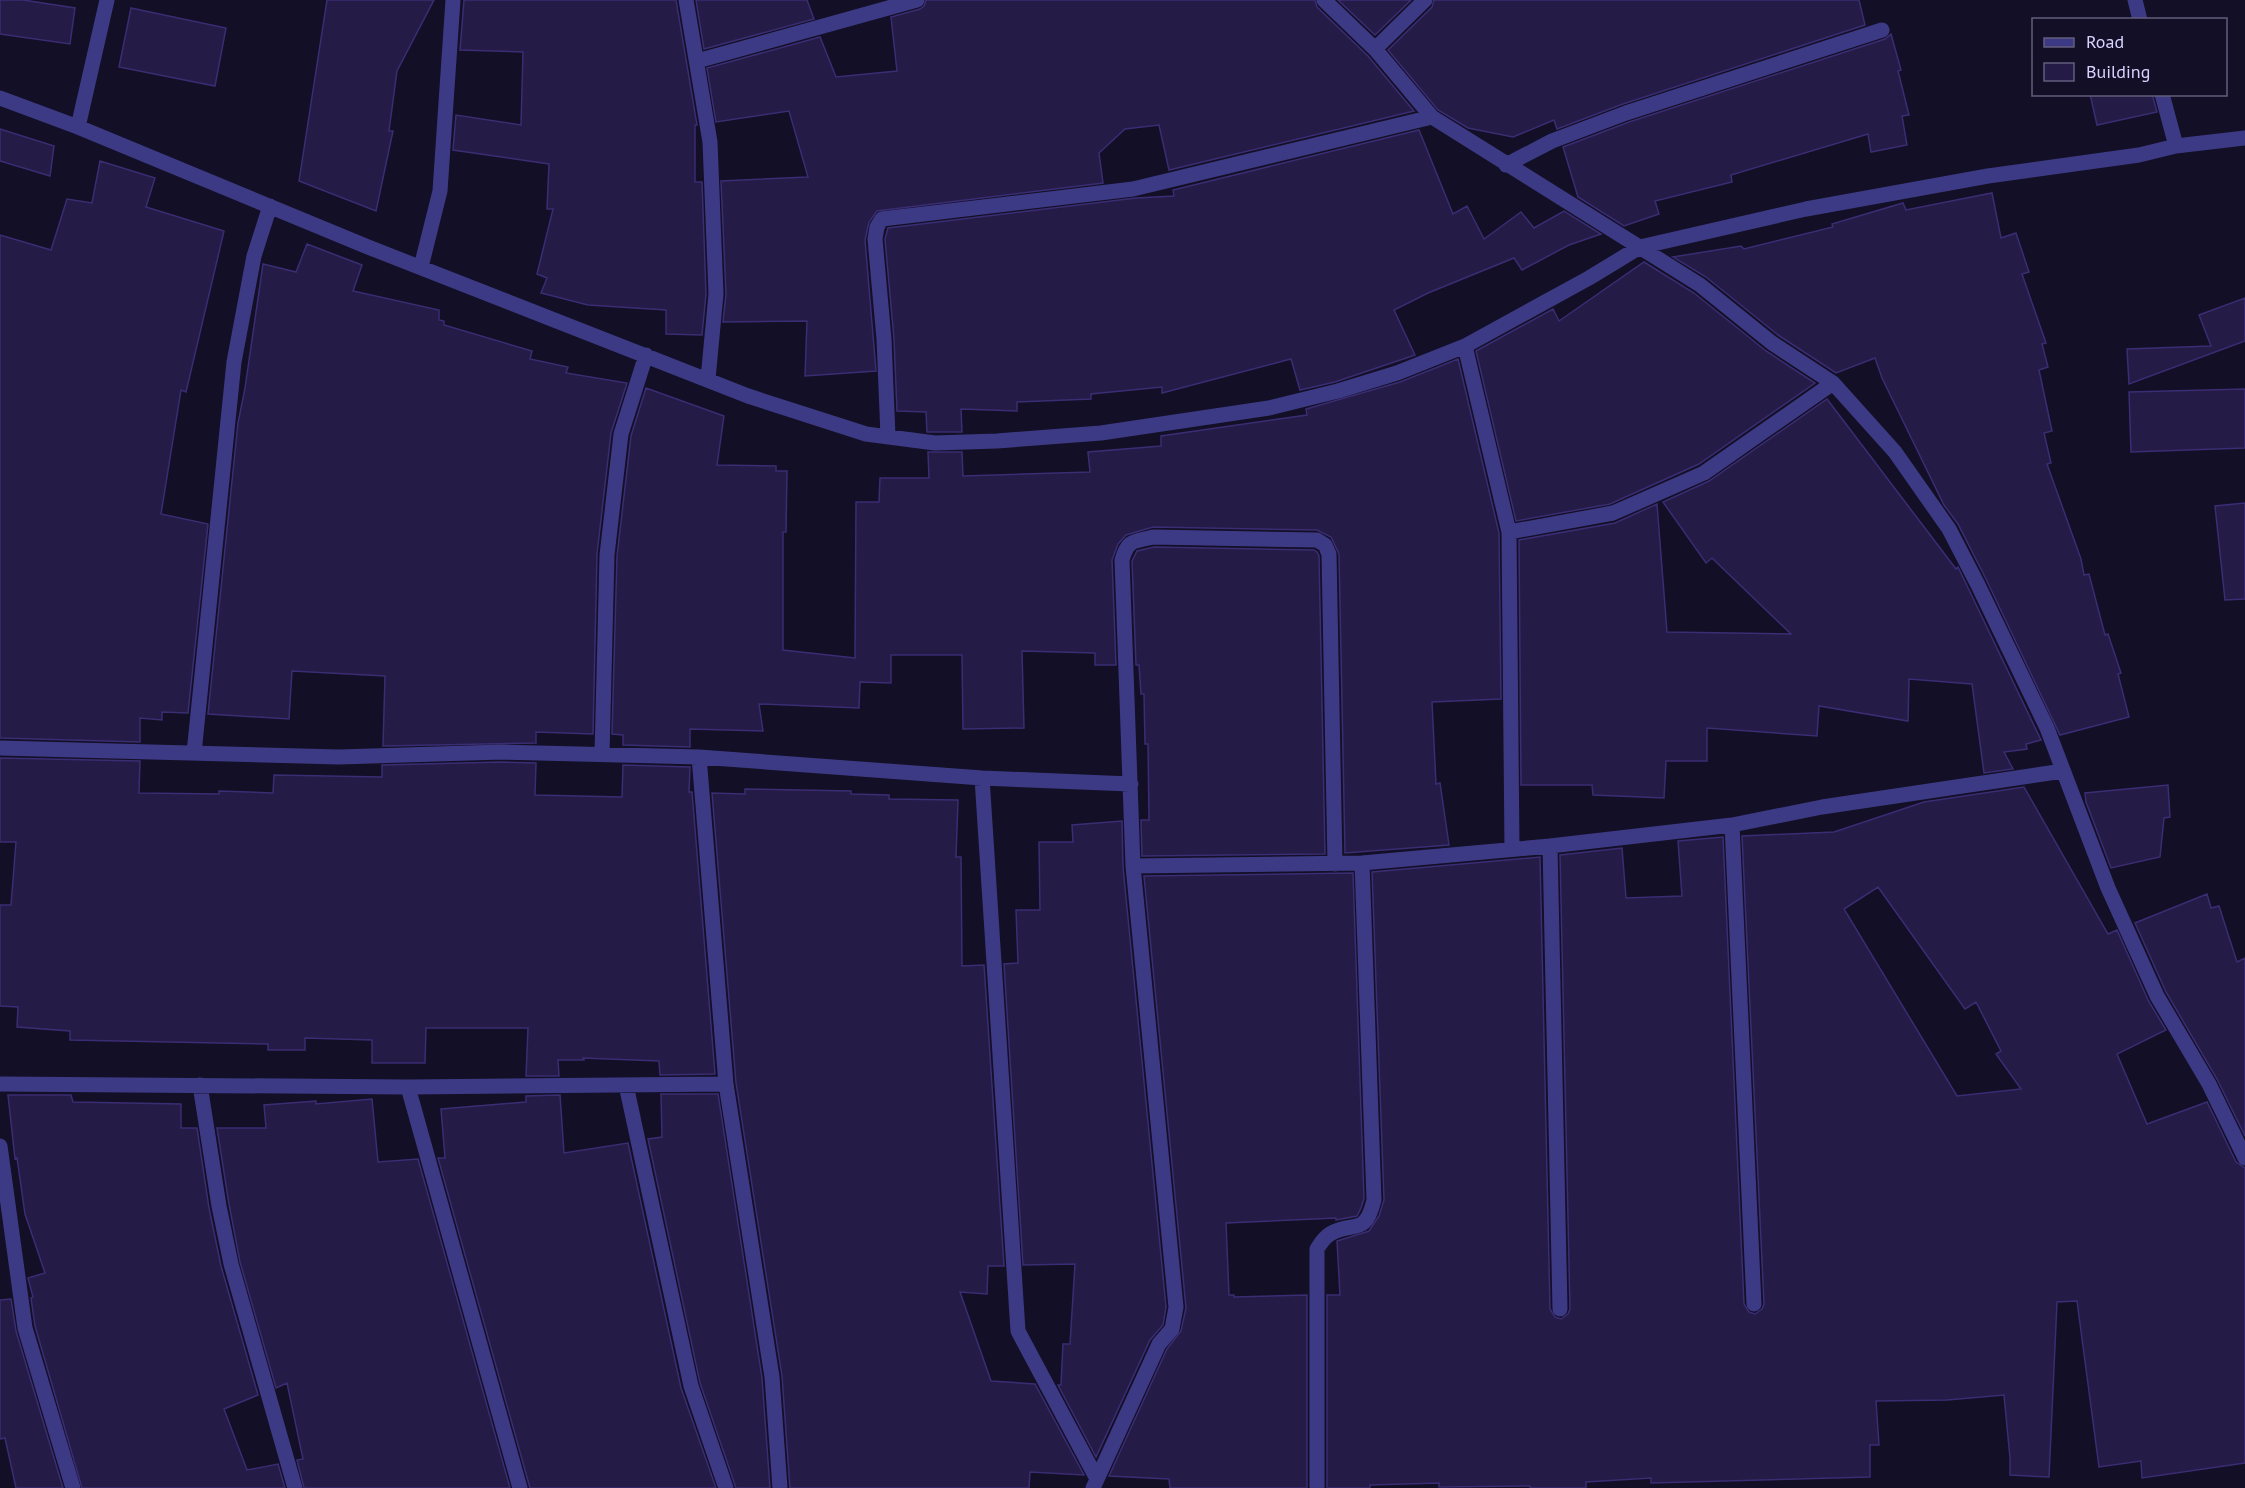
<svg xmlns="http://www.w3.org/2000/svg" width="2245" height="1488" font-family="'PT Sans',sans-serif">
  <rect width="100%" height="100%" fill="#130f26"/>
  <path fill="#241b47" stroke="#3b2d73" stroke-width="1.5" fill-rule="evenodd" d="M 0,0 L 23,0 L 75,8 L 70,44 L 0,34 Z
    M 327,0 L 434,0 L 397,71 L 389,131 L 393,131 L 376,211 L 299,181 Z
    M 464,0 L 676,0 L 697,125 L 695,125 L 695,182 L 702,182 L 706,294 L 702,335 L 666,334 L 666,310 L 588,305 L 541,293 L 547,278 L 537,274 L 553,209 L 547,209 L 549,164 L 453,150 L 456,115 L 521,125 L 523,52 L 460,50 Z
    M 696,0 L 807,0 L 814,19 L 704,49 Z
    M 926,0 L 1315,0 L 1317,7 L 1368,56 L 1414,111 L 1169,170 L 1159,125 L 1125,129 L 1099,153 L 1103,183 L 877,211 L 869,222 L 865,240 L 876,371 L 805,376 L 807,321 L 723,322 L 726,294 L 721,181 L 808,177 L 789,111 L 716,122 L 707,68 L 820,37 L 836,77 L 897,71 L 891,17 L 920,9 L 924,6 Z
    M 1338,0 L 1411,0 L 1375,35 Z
    M 1434,0 L 1859,0 L 1865,25 L 1623,104 L 1557,129 L 1554,120 L 1513,137 L 1468,128 L 1438,110 L 1388,50 L 1432,7 Z
    M 131,8 L 226,28 L 215,86 L 119,67 Z
    M 1891,34 L 1901,70 L 1898,71 L 1909,115 L 1902,116 L 1907,145 L 1871,152 L 1868,134 L 1731,175 L 1732,182 L 1655,201 L 1659,214 L 1624,226 L 1578,197 L 1563,147 L 1629,122 L 1885,39 Z
    M 2090,94 L 2152,94 L 2157,112 L 2097,125 Z
    M 0,129 L 54,146 L 50,176 L 0,161 Z
    M 1419,130 L 1453,214 L 1467,206 L 1484,239 L 1521,212 L 1534,228 L 1564,211 L 1601,234 L 1569,245 L 1522,270 L 1514,258 L 1428,293 L 1394,310 L 1415,355 L 1335,382 L 1300,390 L 1291,359 L 1162,393 L 1162,387 L 1091,394 L 1091,399 L 1017,402 L 1017,411 L 961,409 L 962,432 L 927,432 L 926,412 L 897,411 L 894,339 L 885,239 L 888,228 L 1136,198 L 1174,196 L 1173,190 Z
    M 100,161 L 155,178 L 146,207 L 224,231 L 186,392 L 181,390 L 161,514 L 208,524 L 188,713 L 162,712 L 162,720 L 140,718 L 140,742 L 0,738 L 0,235 L 51,250 L 67,199 L 92,203 Z
    M 1992,193 L 2001,238 L 2016,233 L 2029,272 L 2022,274 L 2046,343 L 2042,344 L 2048,367 L 2039,370 L 2052,431 L 2044,433 L 2051,463 L 2047,464 L 2081,559 L 2084,575 L 2089,574 L 2105,635 L 2108,634 L 2121,673 L 2118,674 L 2129,717 L 2060,735 L 1987,581 L 1958,524 L 1944,505 L 1882,378 L 1875,358 L 1836,373 L 1778,335 L 1706,277 L 1673,257 L 1741,246 L 1744,249 L 1833,227 L 1832,224 L 1903,203 L 1906,210 Z
    M 307,244 L 362,265 L 353,291 L 439,310 L 439,320 L 444,321 L 444,325 L 532,351 L 530,359 L 568,367 L 566,373 L 627,383 L 611,433 L 597,554 L 593,734 L 536,732 L 536,743 L 383,746 L 385,676 L 292,671 L 289,719 L 208,714 L 238,423 L 245,388 L 263,264 L 296,272 Z
    M 1644,262 L 1694,293 L 1766,351 L 1815,383 L 1699,464 L 1610,504 L 1516,521 L 1476,351 L 1553,309 L 1559,321 Z
    M 2245,298 L 2245,341 L 2129,384 L 2127,349 L 2211,346 L 2199,315 Z
    M 1458,359 L 1499,533 L 1501,699 L 1432,702 L 1436,784 L 1440,783 L 1449,845 L 1345,853 L 1339,554 L 1331,537 L 1317,530 L 1153,527 L 1126,535 L 1118,544 L 1112,560 L 1116,665 L 1095,665 L 1095,653 L 1022,651 L 1024,728 L 963,729 L 962,655 L 891,655 L 891,683 L 860,682 L 859,708 L 759,704 L 763,731 L 690,729 L 690,747 L 623,745 L 623,735 L 612,734 L 617,556 L 631,436 L 646,388 L 724,416 L 717,465 L 776,466 L 776,471 L 787,471 L 786,532 L 783,532 L 783,650 L 855,658 L 856,502 L 879,502 L 880,478 L 929,478 L 928,452 L 962,452 L 963,476 L 1090,472 L 1088,452 L 1161,446 L 1161,436 L 1307,415 L 1306,409 L 1400,382 Z
    M 2245,389 L 2245,448 L 2131,452 L 2129,392 Z
    M 1827,399 L 1956,569 L 1958,567 L 2041,740 L 2026,744 L 2027,749 L 2004,752 L 2013,769 L 1984,773 L 1972,684 L 1909,679 L 1908,721 L 1819,706 L 1817,736 L 1707,728 L 1707,761 L 1666,761 L 1664,798 L 1593,795 L 1592,785 L 1521,785 L 1519,540 L 1615,523 L 1657,504 L 1667,632 L 1791,634 L 1712,558 L 1706,563 L 1663,502 L 1709,481 Z
    M 2245,503 L 2245,599 L 2225,600 L 2215,506 Z
    M 1154,547 L 1314,550 L 1317,552 L 1319,556 L 1325,854 L 1142,856 L 1141,820 L 1149,820 L 1148,744 L 1145,744 L 1144,694 L 1141,694 L 1139,665 L 1136,665 L 1132,561 L 1137,551 Z
    M 0,758 L 140,761 L 139,793 L 219,794 L 219,791 L 273,793 L 274,775 L 382,777 L 382,765 L 502,762 L 536,763 L 535,795 L 622,797 L 623,765 L 690,767 L 689,792 L 692,792 L 715,1074 L 660,1075 L 659,1061 L 583,1058 L 584,1060 L 558,1060 L 559,1076 L 526,1076 L 528,1028 L 426,1028 L 425,1063 L 372,1063 L 372,1040 L 305,1038 L 305,1050 L 268,1050 L 268,1044 L 70,1040 L 70,1031 L 17,1027 L 18,1007 L 0,1006 L 0,905 L 11,905 L 16,842 L 0,842 Z
    M 2168,785 L 2170,817 L 2164,818 L 2160,857 L 2111,868 L 2086,802 L 2085,793 Z
    M 2024,787 L 2108,934 L 2117,930 L 2148,1000 L 2166,1030 L 2117,1054 L 2147,1124 L 2207,1102 L 2236,1162 L 2245,1168 L 2245,1463 L 2142,1478 L 2141,1461 L 2099,1467 L 2077,1301 L 2057,1302 L 2049,1477 L 2010,1475 L 2010,1458 L 2004,1395 L 1947,1400 L 1876,1401 L 1879,1445 L 1870,1445 L 1870,1477 L 1651,1483 L 1651,1478 L 1586,1482 L 1586,1488 L 1530,1488 L 1530,1486 L 1439,1487 L 1439,1483 L 1370,1485 L 1370,1488 L 1327,1488 L 1327,1295 L 1340,1295 L 1337,1241 L 1369,1231 L 1379,1216 L 1384,1200 L 1372,872 L 1540,857 L 1550,1309 L 1555,1317 L 1561,1319 L 1568,1314 L 1570,1309 L 1560,855 L 1622,848 L 1626,898 L 1682,896 L 1678,841 L 1723,837 L 1744,1304 L 1749,1312 L 1755,1314 L 1762,1309 L 1764,1304 L 1742,836 L 1834,832 L 1924,802 ZM 1878,887 L 1965,1009 L 1976,1002 L 2001,1051 L 1996,1054 L 2021,1089 L 1957,1096 L 1844,909 Z
    M 745,789 L 851,791 L 851,794 L 889,795 L 889,799 L 958,800 L 956,857 L 961,857 L 962,966 L 984,965 L 1004,1266 L 988,1266 L 987,1294 L 960,1292 L 991,1381 L 1035,1384 L 1084,1475 L 1030,1472 L 1029,1488 L 790,1488 L 782,1376 L 736,1083 L 712,793 L 745,794 Z
    M 1122,821 L 1123,867 L 1166,1307 L 1163,1325 L 1150,1340 L 1096,1457 L 1058,1385 L 1061,1385 L 1063,1344 L 1070,1344 L 1075,1264 L 1023,1265 L 1004,964 L 1018,963 L 1016,910 L 1040,910 L 1039,842 L 1073,842 L 1072,825 Z
    M 1353,873 L 1364,1199 L 1361,1208 L 1357,1216 L 1336,1220 L 1336,1218 L 1226,1223 L 1229,1295 L 1234,1295 L 1234,1297 L 1307,1295 L 1307,1488 L 1170,1488 L 1169,1479 L 1109,1476 L 1167,1349 L 1181,1331 L 1186,1308 L 1144,876 Z
    M 2207,894 L 2211,908 L 2219,906 L 2237,962 L 2245,958 L 2245,1136 L 2217,1079 L 2166,992 L 2135,923 Z
    M 661,1094 L 718,1094 L 762,1378 L 770,1488 L 736,1488 L 700,1383 L 648,1139 L 662,1137 Z
    M 8,1095 L 71,1095 L 73,1102 L 181,1104 L 181,1128 L 197,1128 L 209,1208 L 221,1266 L 258,1395 L 224,1409 L 247,1470 L 278,1464 L 285,1488 L 82,1488 L 35,1326 L 31,1298 L 33,1297 L 28,1278 L 45,1273 L 25,1214 L 17,1158 L 15,1159 Z
    M 560,1095 L 564,1153 L 628,1143 L 681,1388 L 716,1488 L 530,1488 L 438,1158 L 445,1158 L 441,1109 L 526,1102 L 526,1096 Z
    M 372,1099 L 378,1162 L 418,1159 L 510,1488 L 304,1488 L 297,1460 L 303,1459 L 287,1383 L 276,1388 L 240,1262 L 229,1204 L 217,1128 L 266,1128 L 264,1105 L 316,1101 L 316,1104 Z
    M 11,1299 L 16,1331 L 63,1488 L 16,1488 L 5,1438 L 0,1439 L 0,1300 Z"/>
  <g fill="none" stroke-linecap="round" stroke-linejoin="round">
    <path stroke="#3d3a85" stroke-width="15" d="M 686,0 L 710,142 L 716,294 L 708,379
      M 1324,0 L 1375,49 L 1432,117 L 1700,285 L 1772,343 L 1833,383 L 1895,452 L 1949,529 L 1978,585 L 2047,728 L 2108,888 L 2157,996 L 2209,1084 L 2245,1158
      M 2135,0 L 2140,20
      M 1375,49 L 1425,0
      M 697,61 L 917,0
      M 2162,94 L 2176,146
      M 0,98 L 78,127 L 368,247 L 748,396 L 866,434 L 935,443 L 997,441 L 1101,433 L 1269,408 L 1338,391 L 1397,373 L 1465,346 L 1589,278 L 1640,247 L 1806,209 L 1988,176 L 2139,155 L 2176,146 L 2245,138
      M 78,127 L 107,0
      M 1506,165 L 1552,141 L 1626,113 L 1882,30
      M 421,267 L 440,191 L 453,0
      M 1465,346 L 1509,532 L 1512,849
      M 888,436 L 884,339 L 875,239 L 877,227 L 882,219 L 1133,189 L 1432,117
      M 1509,532 L 1613,513 L 1704,473 L 1833,383
      M 0,748 L 339,757 L 502,752 L 699,757 L 982,778 L 1131,784
      M 194,753 L 234,362 L 254,256 L 270,206
      M 602,755 L 607,555 L 621,434 L 646,355
      M 699,757 L 726,1084 L 772,1377 L 780,1488
      M 982,778 L 1018,1331 L 1097,1479
      M 1732,825 L 1754,1304
      M 1550,846 L 1560,1309
      M 1133,866 L 1362,863 L 1550,846 L 1732,825 L 1822,807 L 2063,771
      M 0,1084 L 408,1087 L 726,1084
      M 200,1085 L 219,1206 L 231,1264 L 295,1488
      M 626,1085 L 691,1386 L 726,1488
      M 408,1087 L 520,1488
      M 0,1146 L 25,1328 L 73,1488
      M 1093,1488 L 1159,1344 L 1172,1329 L 1176,1307 L 1133,866 L 1122,560 C 1128,539 1133,542 1153,537 L 1317,540 L 1325,545 L 1329,554 L 1335,864
      M 1317,1488 L 1317,1249 C 1320,1244 1325,1237 1330,1234 C 1353,1220 1365,1238 1374,1200 L 1362,863"/>
  </g>
  <rect x="2032" y="18" width="195" height="78" fill="#130f26" stroke="#625e7d" stroke-width="1.5"/>
  <rect x="2044" y="38" width="30" height="9" fill="#3d3a85" stroke="#625e7d" stroke-width="1.5"/>
  <text x="2086" y="48" font-size="18" fill="#d9d4ff">Road</text>
  <rect x="2044" y="63" width="30" height="18" fill="#241b47" stroke="#625e7d" stroke-width="1.5"/>
  <text x="2086" y="78" font-size="18" fill="#d9d4ff">Building</text>
</svg>
